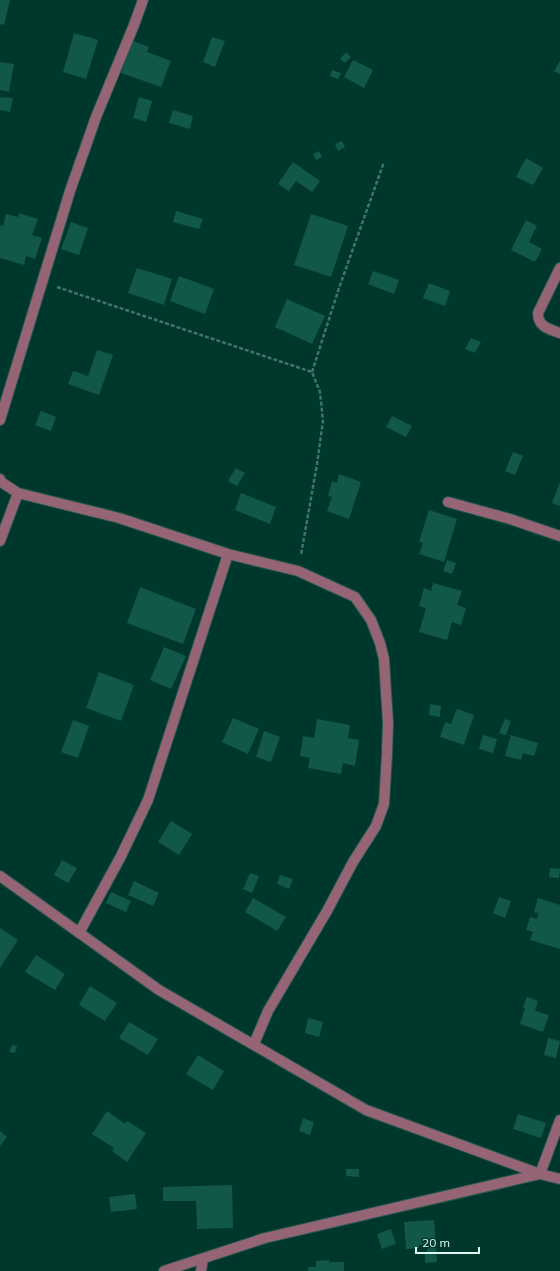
<svg xmlns="http://www.w3.org/2000/svg" width="560" height="1271" font-family="Mulish,sans-serif">
  <rect width="100%" height="100%" fill="#00372d"/>
  <path fill="#11584b" d="M 0,0 L 10,0 L 4,25 L 0,24 Z
    M 74,33 L 98,40 L 86,79 L 63,72 Z
    M 212,37 L 225,41 L 215,67 L 203,62 Z
    M 133,41 L 149,47 L 147,52 L 171,61 L 161,87 L 121,73 Z
    M 346,52 L 351,57 L 345,63 L 340,59 Z
    M 353,60 L 373,70 L 364,88 L 344,77 Z
    M 560,61 L 560,74 L 554,71 Z
    M 0,62 L 14,64 L 9,92 L 0,90 Z
    M 332,70 L 341,73 L 338,79 L 330,76 Z
    M 0,97 L 13,98 L 10,112 L 0,110 Z
    M 139,97 L 152,101 L 146,122 L 133,118 Z
    M 173,110 L 193,116 L 190,129 L 169,123 Z
    M 342,141 L 345,147 L 338,151 L 335,144 Z
    M 319,151 L 322,157 L 316,160 L 313,154 Z
    M 526,158 L 543,168 L 533,185 L 516,177 Z
    M 293,162 L 320,181 L 312,192 L 296,181 L 289,191 L 278,184 Z
    M 176,211 L 203,219 L 199,229 L 173,222 Z
    M 19,213 L 38,219 L 32,235 L 42,238 L 35,259 L 26,256 L 24,265 L 0,258 L 0,225 L 3,226 L 6,214 L 18,217 Z
    M 311,214 L 348,226 L 331,277 L 294,265 Z
    M 526,220 L 537,226 L 529,242 L 542,249 L 535,262 L 511,250 Z
    M 71,222 L 88,228 L 79,255 L 61,249 Z
    M 137,268 L 172,279 L 164,305 L 128,293 Z
    M 373,271 L 399,280 L 394,294 L 368,284 Z
    M 179,276 L 214,289 L 205,314 L 170,301 Z
    M 429,283 L 450,291 L 445,306 L 423,298 Z
    M 287,299 L 325,316 L 312,344 L 275,327 Z
    M 471,338 L 481,342 L 475,353 L 465,349 Z
    M 97,350 L 113,355 L 99,395 L 68,384 L 73,371 L 88,376 Z
    M 41,411 L 56,417 L 51,431 L 35,425 Z
    M 392,416 L 412,426 L 406,437 L 386,427 Z
    M 513,452 L 523,456 L 515,475 L 505,471 Z
    M 236,468 L 245,473 L 237,486 L 228,481 Z
    M 339,474 L 361,482 L 349,519 L 327,511 L 332,497 L 328,496 L 332,481 L 337,483 Z
    M 560,482 L 560,506 L 552,503 Z
    M 241,493 L 276,507 L 270,524 L 235,510 Z
    M 429,510 L 457,519 L 444,562 L 419,554 L 423,543 L 419,542 Z
    M 447,560 L 456,563 L 452,574 L 443,571 Z
    M 433,583 L 462,591 L 457,605 L 466,608 L 461,625 L 452,622 L 447,640 L 419,632 L 426,608 L 419,606 L 424,588 L 431,591 Z
    M 140,587 L 196,609 L 183,644 L 127,623 Z
    M 164,647 L 186,656 L 171,689 L 150,680 Z
    M 99,672 L 134,685 L 121,721 L 86,708 Z
    M 430,704 L 441,706 L 440,717 L 429,715 Z
    M 457,709 L 474,715 L 464,745 L 440,737 L 445,722 L 451,724 Z
    M 233,718 L 259,729 L 248,754 L 222,742 Z
    M 317,719 L 350,725 L 348,738 L 359,740 L 355,766 L 343,763 L 341,774 L 308,768 L 310,758 L 300,756 L 303,736 L 314,738 Z
    M 505,719 L 511,721 L 506,735 L 499,733 Z
    M 73,720 L 89,726 L 78,758 L 61,752 Z
    M 264,731 L 280,737 L 271,762 L 256,757 Z
    M 483,735 L 497,739 L 493,753 L 479,749 Z
    M 511,735 L 538,743 L 534,756 L 523,753 L 521,760 L 505,756 Z
    M 171,821 L 192,834 L 179,855 L 158,842 Z
    M 62,860 L 77,868 L 68,883 L 54,875 Z
    M 550,868 L 560,869 L 559,878 L 549,877 Z
    M 250,873 L 259,876 L 252,893 L 243,889 Z
    M 280,875 L 293,879 L 289,889 L 277,884 Z
    M 134,881 L 159,893 L 153,906 L 128,895 Z
    M 111,892 L 131,901 L 126,912 L 106,903 Z
    M 499,897 L 511,901 L 505,918 L 493,913 Z
    M 253,898 L 286,917 L 277,931 L 245,912 Z
    M 538,898 L 560,905 L 560,949 L 530,940 L 533,932 L 526,930 L 530,917 L 537,919 L 538,913 L 534,912 Z
    M 0,928 L 18,940 L 0,968 Z
    M 36,955 L 65,974 L 55,990 L 25,972 Z
    M 90,986 L 117,1003 L 105,1021 L 79,1005 Z
    M 527,997 L 538,1001 L 535,1011 L 549,1015 L 543,1032 L 520,1024 L 525,1008 L 523,1007 Z
    M 308,1018 L 323,1022 L 319,1037 L 305,1033 Z
    M 129,1022 L 158,1039 L 148,1055 L 119,1038 Z
    M 548,1038 L 560,1041 L 556,1058 L 544,1055 Z
    M 12,1045 L 17,1046 L 15,1053 L 9,1052 Z
    M 198,1055 L 224,1071 L 213,1090 L 186,1074 Z
    M 107,1111 L 125,1124 L 127,1121 L 146,1133 L 127,1162 L 112,1151 L 114,1148 L 92,1134 Z
    M 518,1114 L 546,1123 L 541,1138 L 513,1129 Z
    M 303,1118 L 314,1122 L 310,1135 L 299,1131 Z
    M 0,1131 L 7,1137 L 0,1146 Z
    M 346,1169 L 359,1169 L 359,1177 L 346,1176 Z
    M 232,1185 L 233,1228 L 197,1229 L 196,1201 L 163,1201 L 163,1187 Z
    M 135,1194 L 137,1209 L 111,1212 L 109,1197 Z
    M 434,1220 L 437,1262 L 425,1263 L 425,1253 L 427,1253 L 427,1244 L 419,1245 L 419,1248 L 406,1249 L 404,1222 Z
    M 391,1229 L 396,1244 L 382,1249 L 377,1234 Z
    M 329,1260 L 329,1262 L 344,1262 L 344,1271 L 308,1271 L 308,1267 L 316,1267 L 316,1261 Z"/>
  <g fill="none" stroke-linecap="round" stroke-linejoin="round">
    <g stroke="#23564c" stroke-width="12">
      <path id="minor" d="M 560,268 L 538,313 C 538,327 549,329 560,333
        M 0,420 L 70,191 L 96,117 L 134,25 L 143,0
        M 0,479 L 1,482 L 18,493 L 0,541
        M 18,493 L 119,518 L 228,554 L 298,571 L 355,597 L 371,620 L 380,643 L 384,659 L 386,692 L 388,722 L 387,754 L 384,804 L 376,826 L 353,862 L 327,911 L 268,1011 L 254,1044
        M 448,502 L 510,519 L 560,536
        M 0,876 L 159,990 L 366,1110 L 540,1174 L 560,1179
        M 79,933 L 120,858 L 148,800 L 228,554
        M 164,1271 L 265,1238 L 540,1174 L 560,1120
        M 201,1271 L 203,1259"/>
    </g>
    <path stroke="#437369" stroke-width="2.5" stroke-dasharray="4 2" stroke-linecap="butt" d="M 57,287 L 312,372 L 320,392 L 323,421 L 317,464 L 301,555
      M 312,372 L 339,288 L 384,162"/>
    <use href="#minor" stroke="#956576" stroke-width="10"/>
  </g>
  <path d="M416 1247v6h63v-6" fill="none" stroke="#dafaf1" stroke-width="2"/>
  <text x="422" y="1247" font-size="12" fill="#dafaf1" stroke="#00372d" stroke-width="3" paint-order="stroke">20 m</text>
</svg>
